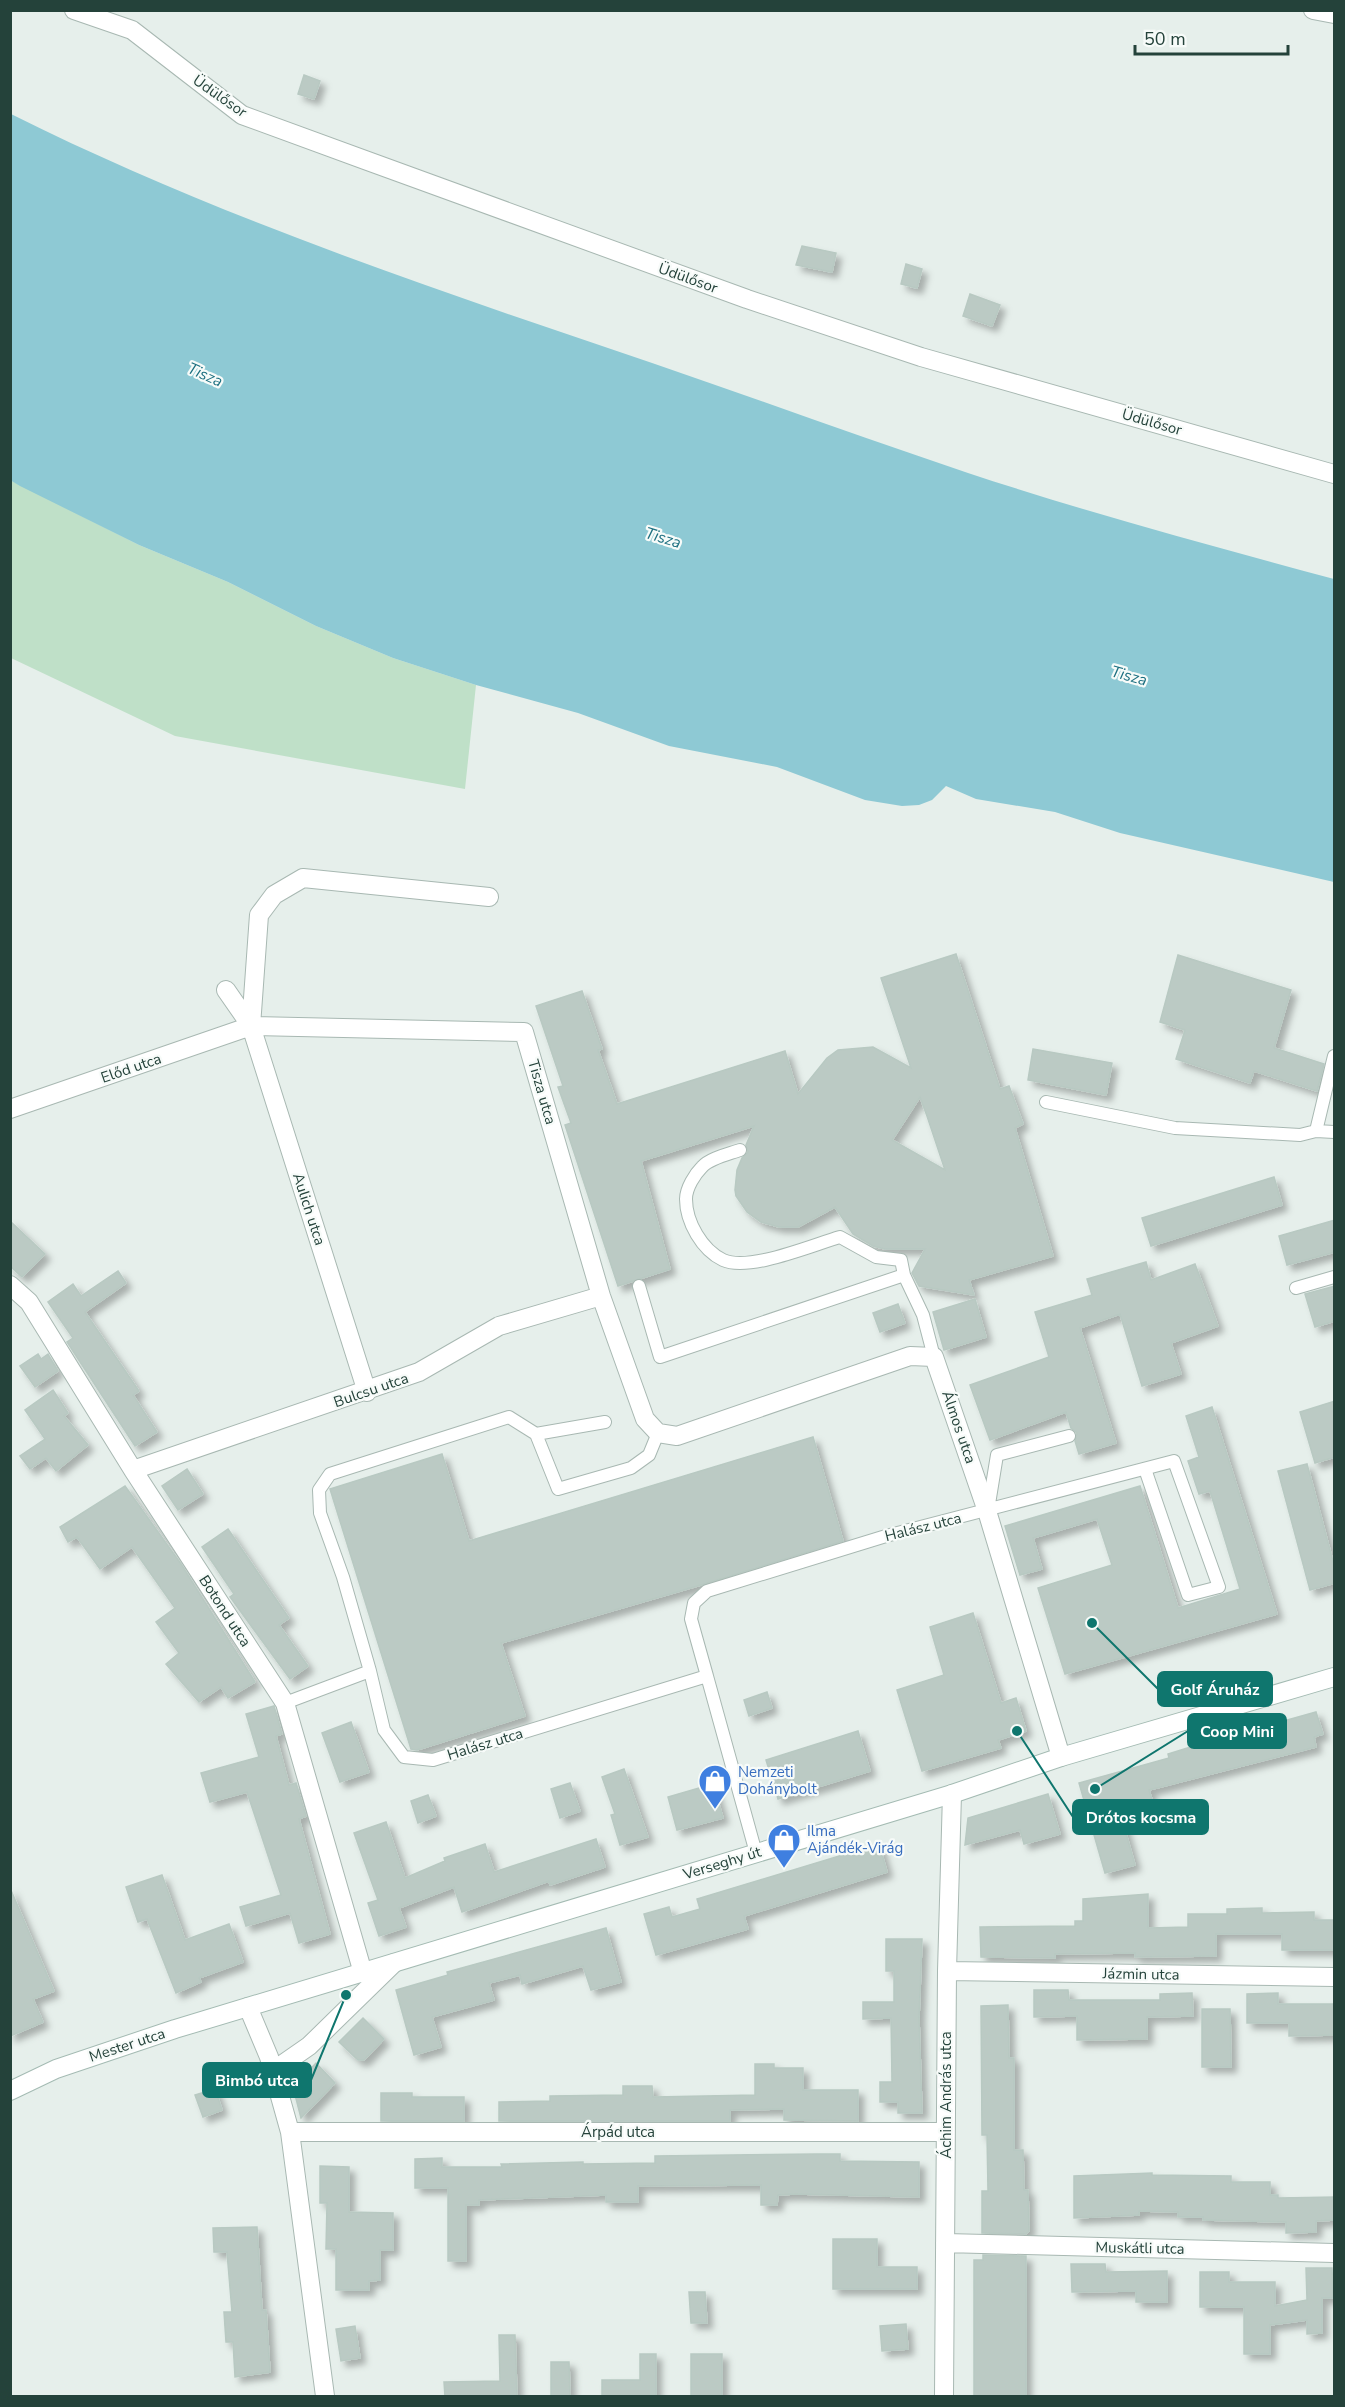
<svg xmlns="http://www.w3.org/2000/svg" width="1345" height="2407" font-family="'Nunito Sans',sans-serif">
  <defs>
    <filter id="shadow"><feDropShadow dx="5.5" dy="5.5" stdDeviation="3" flood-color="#0004"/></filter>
  </defs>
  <rect width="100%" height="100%" fill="#e6efeb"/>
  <path fill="#bfe0c8" d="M 10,480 L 139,545 L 228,582 L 316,626 L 393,658 L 476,685 L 465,789 L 175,736 L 11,658 Z"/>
  <path fill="#8ec9d4" d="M 11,114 C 217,217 437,290 655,364 C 760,400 863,438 968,473 C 1089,513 1212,546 1334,579 L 1334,882 L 1120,833 L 1055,812 L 976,799 L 946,786 L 932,800 L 919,805 L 902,806 L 865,800 L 777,767 L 669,746 L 578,713 L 476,685 L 393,658 L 316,626 L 228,582 L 139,545 L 20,486 L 10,480 Z"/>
  <path fill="#bbcac4" stroke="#b8c9c2" stroke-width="1.5" fill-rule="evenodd" filter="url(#shadow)" d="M 304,75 L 320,81 L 314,99 L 298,94 Z
    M 802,246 L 836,253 L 832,272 L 796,265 Z
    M 906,264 L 922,269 L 917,288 L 901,284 Z
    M 970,294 L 1000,305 L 992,326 L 963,316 Z
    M 956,954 L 1000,1089 L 1009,1086 L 1023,1124 L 1015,1128 L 1053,1256 L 969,1280 L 974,1295 L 919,1286 L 912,1273 L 925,1249 L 885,1249 L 873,1246 L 853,1234 L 835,1207 L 798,1227 L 779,1227 L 761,1222 L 747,1212 L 736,1196 L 735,1190 L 737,1170 L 742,1158 L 748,1152 L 746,1145 L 754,1126 L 641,1161 L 670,1269 L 618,1286 L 565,1125 L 571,1123 L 558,1087 L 563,1086 L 536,1006 L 582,991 L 602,1049 L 598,1050 L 617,1104 L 785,1051 L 798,1094 L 827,1058 L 838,1050 L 873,1047 L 911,1068 L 881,978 ZM 920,1097 L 927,1116 L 945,1170 L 892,1140 Z
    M 1178,955 L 1291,990 L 1274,1048 L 1324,1064 L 1317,1091 L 1254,1071 L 1250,1083 L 1176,1059 L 1185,1030 L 1160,1022 Z
    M 1033,1049 L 1112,1063 L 1106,1095 L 1028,1080 Z
    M 1274,1177 L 1282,1205 L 1151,1246 L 1142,1218 Z
    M 1335,1220 L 1335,1252 L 1287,1265 L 1279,1236 Z
    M 10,1221 L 45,1254 L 22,1277 L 10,1266 Z
    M 1146,1262 L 1151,1280 L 1195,1264 L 1218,1326 L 1171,1343 L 1181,1374 L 1142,1386 L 1120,1314 L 1080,1328 L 1116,1443 L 1079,1454 L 1075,1441 L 1077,1433 L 1071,1428 L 1066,1412 L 990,1440 L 970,1385 L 1049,1357 L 1035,1312 L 1092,1295 L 1087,1279 Z
    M 118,1271 L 126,1283 L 85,1312 L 139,1391 L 133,1395 L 157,1432 L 135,1446 L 67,1342 L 73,1338 L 48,1302 L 73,1284 L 81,1296 Z
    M 1335,1286 L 1335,1321 L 1315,1327 L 1305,1294 Z
    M 975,1299 L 986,1337 L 944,1350 L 933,1312 Z
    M 898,1304 L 905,1323 L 880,1332 L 873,1313 Z
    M 38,1354 L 41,1359 L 48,1354 L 58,1371 L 35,1387 L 20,1366 Z
    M 53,1390 L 68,1413 L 64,1416 L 88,1445 L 56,1471 L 46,1458 L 30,1469 L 20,1456 L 45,1439 L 25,1410 Z
    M 1335,1401 L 1335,1457 L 1315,1463 L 1300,1412 Z
    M 1212,1407 L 1277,1614 L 1065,1674 L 1038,1588 L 1112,1565 L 1097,1519 L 1033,1538 L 1042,1569 L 1020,1575 L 1005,1526 L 1140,1486 L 1178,1608 L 1240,1589 L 1210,1491 L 1199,1494 L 1188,1461 L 1199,1457 L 1186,1416 Z
    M 813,1437 L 843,1541 L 701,1585 L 501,1643 L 525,1716 L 417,1750 L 411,1749 L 330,1489 L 442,1454 L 469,1541 Z
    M 1307,1464 L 1335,1569 L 1335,1583 L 1310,1590 L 1278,1471 Z
    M 187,1469 L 203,1494 L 178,1510 L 162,1486 Z
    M 125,1486 L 181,1564 L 255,1682 L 228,1698 L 221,1687 L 199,1702 L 166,1664 L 179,1653 L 156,1622 L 175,1608 L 132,1547 L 100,1569 L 77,1537 L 68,1542 L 60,1527 Z
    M 228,1529 L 289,1618 L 279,1625 L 308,1666 L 290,1679 L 230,1597 L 234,1594 L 202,1547 Z
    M 973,1613 L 1001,1703 L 1016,1698 L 1026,1731 L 998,1740 L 1001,1748 L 922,1771 L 897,1690 L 944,1675 L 930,1627 Z
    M 767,1692 L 772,1708 L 749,1716 L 744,1700 Z
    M 274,1706 L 282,1734 L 276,1736 L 289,1785 L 296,1783 L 306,1816 L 299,1819 L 330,1934 L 299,1943 L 290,1913 L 246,1926 L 240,1907 L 281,1895 L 247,1792 L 210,1802 L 201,1773 L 259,1757 L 246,1714 Z
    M 1316,1712 L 1323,1734 L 1314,1737 L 1316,1747 L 1149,1790 L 1154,1806 L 1121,1816 L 1135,1865 L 1105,1873 L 1079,1783 L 1169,1758 L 1168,1754 L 1197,1745 Z
    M 351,1722 L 369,1772 L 340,1782 L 322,1733 Z
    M 858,1731 L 870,1771 L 778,1799 L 766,1760 Z
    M 624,1769 L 648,1837 L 620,1845 L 611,1815 L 615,1814 L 602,1777 Z
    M 570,1783 L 580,1811 L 560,1818 L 551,1789 Z
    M 713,1784 L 723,1818 L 677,1830 L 668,1797 Z
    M 1048,1794 L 1060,1834 L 1024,1844 L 1020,1830 L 965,1845 L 968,1818 Z
    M 428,1795 L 436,1816 L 418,1823 L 411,1801 Z
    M 386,1822 L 405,1878 L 445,1861 L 444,1858 L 485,1844 L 494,1872 L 596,1839 L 605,1867 L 550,1885 L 549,1881 L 462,1912 L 454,1887 L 399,1908 L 406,1927 L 379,1936 L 368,1903 L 378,1900 L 354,1833 Z
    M 879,1844 L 887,1872 L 744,1916 L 748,1929 L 656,1955 L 644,1914 L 669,1907 L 672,1917 L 700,1909 L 697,1899 Z
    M 162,1875 L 185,1940 L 229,1924 L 243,1962 L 199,1978 L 201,1982 L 176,1993 L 147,1919 L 138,1922 L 126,1887 Z
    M 10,1888 L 54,1991 L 33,1999 L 43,2022 L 10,2036 Z
    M 1148,1894 L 1148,1928 L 1188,1927 L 1188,1914 L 1227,1914 L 1227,1909 L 1262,1908 L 1262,1913 L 1314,1912 L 1314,1920 L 1335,1920 L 1335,1950 L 1282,1950 L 1282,1934 L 1216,1934 L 1216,1956 L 1135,1957 L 1135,1953 L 1055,1954 L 1055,1958 L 981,1957 L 980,1927 L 1075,1926 L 1075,1921 L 1083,1921 L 1083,1899 Z
    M 606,1928 L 621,1982 L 591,1990 L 583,1966 L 522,1984 L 520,1975 L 489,1983 L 494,2000 L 432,2017 L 441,2047 L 414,2055 L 396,1990 L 448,1975 L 447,1972 Z
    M 886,1939 L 922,1939 L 919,2018 L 922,2113 L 898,2113 L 898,2102 L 880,2102 L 880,2082 L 892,2082 L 891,2018 L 863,2019 L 863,2002 L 894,2002 L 894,1971 L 886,1971 Z
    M 1034,1990 L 1068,1990 L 1069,2000 L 1160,2000 L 1160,1994 L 1192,1993 L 1193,2016 L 1147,2017 L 1147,2039 L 1077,2040 L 1077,2016 L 1034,2017 Z
    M 1278,1993 L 1278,2004 L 1335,2004 L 1335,2035 L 1289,2036 L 1289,2023 L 1247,2023 L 1247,1994 Z
    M 1008,2005 L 1009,2058 L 1014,2058 L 1014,2150 L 1023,2150 L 1024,2190 L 1028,2190 L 1029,2231 L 1026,2234 L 982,2233 L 982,2191 L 988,2191 L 987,2135 L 982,2135 L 981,2006 Z
    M 1202,2009 L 1230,2009 L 1231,2067 L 1202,2067 Z
    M 363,2018 L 384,2039 L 364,2060 L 358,2060 L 339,2042 Z
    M 316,2063 L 335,2083 L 301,2118 L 293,2087 Z
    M 755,2064 L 774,2064 L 774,2068 L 803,2068 L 803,2090 L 858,2090 L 858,2121 L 784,2120 L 784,2109 L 730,2110 L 730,2121 L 499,2121 L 499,2102 L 550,2101 L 550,2096 L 623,2095 L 623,2086 L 652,2086 L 653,2097 L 755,2095 Z
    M 215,2089 L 222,2110 L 203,2117 L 195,2095 Z
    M 381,2093 L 412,2093 L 412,2097 L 464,2097 L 464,2121 L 381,2121 Z
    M 816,2154 L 840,2154 L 840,2161 L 919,2162 L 919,2197 L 795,2194 L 778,2195 L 777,2205 L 761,2205 L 761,2185 L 638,2186 L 638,2202 L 606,2202 L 606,2195 L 479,2200 L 479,2205 L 466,2205 L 466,2261 L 448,2261 L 448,2188 L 415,2188 L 415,2159 L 442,2158 L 442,2167 L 502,2167 L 501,2164 L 583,2162 L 583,2164 L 655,2163 L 655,2156 Z
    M 320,2166 L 349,2167 L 349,2212 L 393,2213 L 393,2250 L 380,2250 L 380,2280 L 369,2281 L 369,2290 L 336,2290 L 336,2249 L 326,2249 L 327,2203 L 320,2203 Z
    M 1152,2173 L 1152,2175 L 1231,2176 L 1231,2182 L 1270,2182 L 1270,2195 L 1278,2195 L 1278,2198 L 1335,2197 L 1335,2220 L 1316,2221 L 1316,2232 L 1286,2233 L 1286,2222 L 1203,2220 L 1203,2217 L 1178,2217 L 1178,2212 L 1139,2211 L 1139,2215 L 1074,2218 L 1074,2176 Z
    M 257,2227 L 262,2310 L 266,2310 L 270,2372 L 235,2377 L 233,2342 L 226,2342 L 224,2312 L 232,2312 L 227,2252 L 214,2252 L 213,2228 Z
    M 833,2239 L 877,2239 L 877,2267 L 917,2267 L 917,2289 L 833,2289 Z
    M 983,2255 L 1026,2256 L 1026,2397 L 974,2397 L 974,2260 L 983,2260 Z
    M 1071,2264 L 1105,2264 L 1106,2272 L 1167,2271 L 1167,2302 L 1136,2302 L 1136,2291 L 1072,2292 Z
    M 1306,2268 L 1332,2268 L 1333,2298 L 1322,2298 L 1322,2333 L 1307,2334 L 1307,2320 L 1270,2325 L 1270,2354 L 1244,2354 L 1244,2307 L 1200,2307 L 1200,2272 L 1229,2272 L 1229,2282 L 1275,2282 L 1275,2306 L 1307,2300 Z
    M 689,2292 L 705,2292 L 707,2323 L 691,2323 Z
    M 906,2324 L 908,2349 L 882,2351 L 880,2326 Z
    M 355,2326 L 360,2358 L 341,2361 L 336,2329 Z
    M 499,2335 L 515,2335 L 517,2397 L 445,2397 L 444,2382 L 500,2381 Z
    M 640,2354 L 656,2354 L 656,2397 L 602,2397 L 602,2380 L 640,2380 Z
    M 691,2354 L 722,2354 L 722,2397 L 691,2397 Z
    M 551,2362 L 569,2362 L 570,2397 L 551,2397 Z"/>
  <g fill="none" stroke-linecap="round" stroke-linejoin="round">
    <g stroke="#a8b8b2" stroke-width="14">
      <path id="lane" d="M 1046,1102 L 1175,1128 L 1300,1135 L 1316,1131 L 1334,1132
        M 1316,1131 L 1334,1056
        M 740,1150 C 729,1154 710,1158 702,1167 C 695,1174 686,1188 686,1199 C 686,1222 702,1250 723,1260 C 749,1272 812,1245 840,1237 L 876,1257 L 901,1260 L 904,1275
        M 639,1286 L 660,1357 L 904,1275 L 923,1315 L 934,1357
        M 1296,1288 L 1334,1277
        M 536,1434 L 558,1489 L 631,1468 L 649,1455 L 658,1433
        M 988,1510 L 997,1455 L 1069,1436
        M 370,1671 L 343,1577 L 320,1513 L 319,1490 L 330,1474 L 509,1417 L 536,1434 L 605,1422
        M 707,1676 L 691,1619 L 694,1603 L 707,1591 L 886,1536 L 1174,1461 L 1219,1587 L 1188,1595 L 1145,1469
        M 285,1703 L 370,1671 L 384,1730 L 404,1757 L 433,1760 L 707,1676 L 756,1853"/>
    </g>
    <g stroke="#a8b8b2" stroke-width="20">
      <path id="street" d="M 74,10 L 132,30 L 242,115 L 365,160 L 747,299 L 921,357 L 1334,474
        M 1313,10 L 1334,14
        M 226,990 L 251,1026 L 524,1032 L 601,1296 L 645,1419 L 658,1433 L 677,1436 L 910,1356 L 934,1357 L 987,1511 L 1061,1757
        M 10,1109 L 251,1026
        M 10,1285 L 29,1302 L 133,1470 L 285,1703 L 363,1973
        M 367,1392 L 251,1026 L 259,915 L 274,895 L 303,878 L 489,897
        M 133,1470 L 419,1372 L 499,1326 L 601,1296
        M 947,1971 L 1334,1977
        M 248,2007 L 269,2057 L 290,2132 L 325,2396
        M 273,2071 L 309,2046 L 394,1963
        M 290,2132 L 945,2132
        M 945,2243 L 1334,2253
        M 944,2396 L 947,1971 L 952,1794"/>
    </g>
    <g stroke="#a4bbb3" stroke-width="20">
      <path id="secondary" d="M 10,2091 L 56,2069 L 175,2029 L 952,1794 L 1061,1757 L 1334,1677"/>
    </g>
    <use href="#lane" stroke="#fff" stroke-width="12"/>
    <use href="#street" stroke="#fff" stroke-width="18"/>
    <use href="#secondary" stroke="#fff" stroke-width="18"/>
  </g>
  <defs>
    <g id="shop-pin" transform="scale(1.725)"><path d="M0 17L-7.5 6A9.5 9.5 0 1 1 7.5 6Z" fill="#3f7fe0" stroke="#f7fbf9"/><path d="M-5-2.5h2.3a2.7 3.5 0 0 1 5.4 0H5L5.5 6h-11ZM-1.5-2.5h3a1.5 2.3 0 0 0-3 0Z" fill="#fff"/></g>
  </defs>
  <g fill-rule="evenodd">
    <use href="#shop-pin" x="715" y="1781"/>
    <use href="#shop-pin" x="784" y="1840"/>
  </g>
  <g text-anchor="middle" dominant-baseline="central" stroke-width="4.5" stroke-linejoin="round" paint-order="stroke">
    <g font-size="15" fill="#24423a" stroke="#f7fbf9">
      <text transform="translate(220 96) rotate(35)">Üdülősor</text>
      <text transform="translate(688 278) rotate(20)">Üdülősor</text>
      <text transform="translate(1152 422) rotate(16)">Üdülősor</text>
      <text transform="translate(131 1068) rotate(-19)">Előd utca</text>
      <text transform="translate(542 1092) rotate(74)">Tisza utca</text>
      <text transform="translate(309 1209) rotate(72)">Aulich utca</text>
      <text transform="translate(371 1390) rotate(-19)">Bulcsu utca</text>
      <text transform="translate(959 1427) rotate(71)">Álmos utca</text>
      <text transform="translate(923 1527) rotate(-14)">Halász utca</text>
      <text transform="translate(225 1611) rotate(57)">Botond utca</text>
      <text transform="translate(485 1744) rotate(-17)">Halász utca</text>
      <text transform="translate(722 1863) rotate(-17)">Verseghy út</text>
      <text transform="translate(1141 1974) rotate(1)">Jázmin utca</text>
      <text transform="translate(127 2045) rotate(-18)">Mester utca</text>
      <text transform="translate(946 2095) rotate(-90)">Áchim András utca</text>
      <text x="618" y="2132">Árpád utca</text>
      <text transform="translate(1140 2248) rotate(1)">Muskátli utca</text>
    </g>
    <g font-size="15" fill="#366cbe" stroke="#f7fbf9" text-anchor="start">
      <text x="738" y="1772">Nemzeti<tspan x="738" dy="17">Dohánybolt</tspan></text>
      <text x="807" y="1831">Ilma<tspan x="807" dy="17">Ajándék-Virág</tspan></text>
    </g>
    <g font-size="16" font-style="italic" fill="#1c6f80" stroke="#f7fbf9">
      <text transform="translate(205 375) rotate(24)">Tisza</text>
      <text transform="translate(663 538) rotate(17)">Tisza</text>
      <text transform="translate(1129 676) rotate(15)">Tisza</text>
    </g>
  </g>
  <path fill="none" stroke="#0f766e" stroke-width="2" d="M1092 1623L1158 1689M1095 1789L1188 1731M1017 1731L1073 1817M346 1995L311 2080"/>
  <g fill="#0f766e" stroke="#f7fbf9" stroke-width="2">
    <circle cx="1092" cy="1623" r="6"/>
    <circle cx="1095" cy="1789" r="6"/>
    <circle cx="1017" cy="1731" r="6"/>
    <circle cx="346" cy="1995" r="6"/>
  </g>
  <g fill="#0f766e" stroke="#0f766e" stroke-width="2">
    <rect x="1158" y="1672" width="114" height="34" rx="6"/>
    <rect x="1188" y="1714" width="98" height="34" rx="6"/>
    <rect x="1073" y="1800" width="135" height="34" rx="6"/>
    <rect x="203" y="2063" width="108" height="34" rx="6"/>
  </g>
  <g font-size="16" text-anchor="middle" font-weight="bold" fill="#fff">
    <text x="1215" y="1695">Golf Áruház</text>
    <text x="1237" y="1737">Coop Mini</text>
    <text x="1141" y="1823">Drótos kocsma</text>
    <text x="257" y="2086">Bimbó utca</text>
  </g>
  <rect width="1345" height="2407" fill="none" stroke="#24423a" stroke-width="24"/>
  <path d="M1135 45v9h153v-9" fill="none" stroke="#24423a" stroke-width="3"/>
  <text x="1144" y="45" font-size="18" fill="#24423a" stroke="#f7fbf9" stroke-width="4.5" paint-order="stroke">50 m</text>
</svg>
